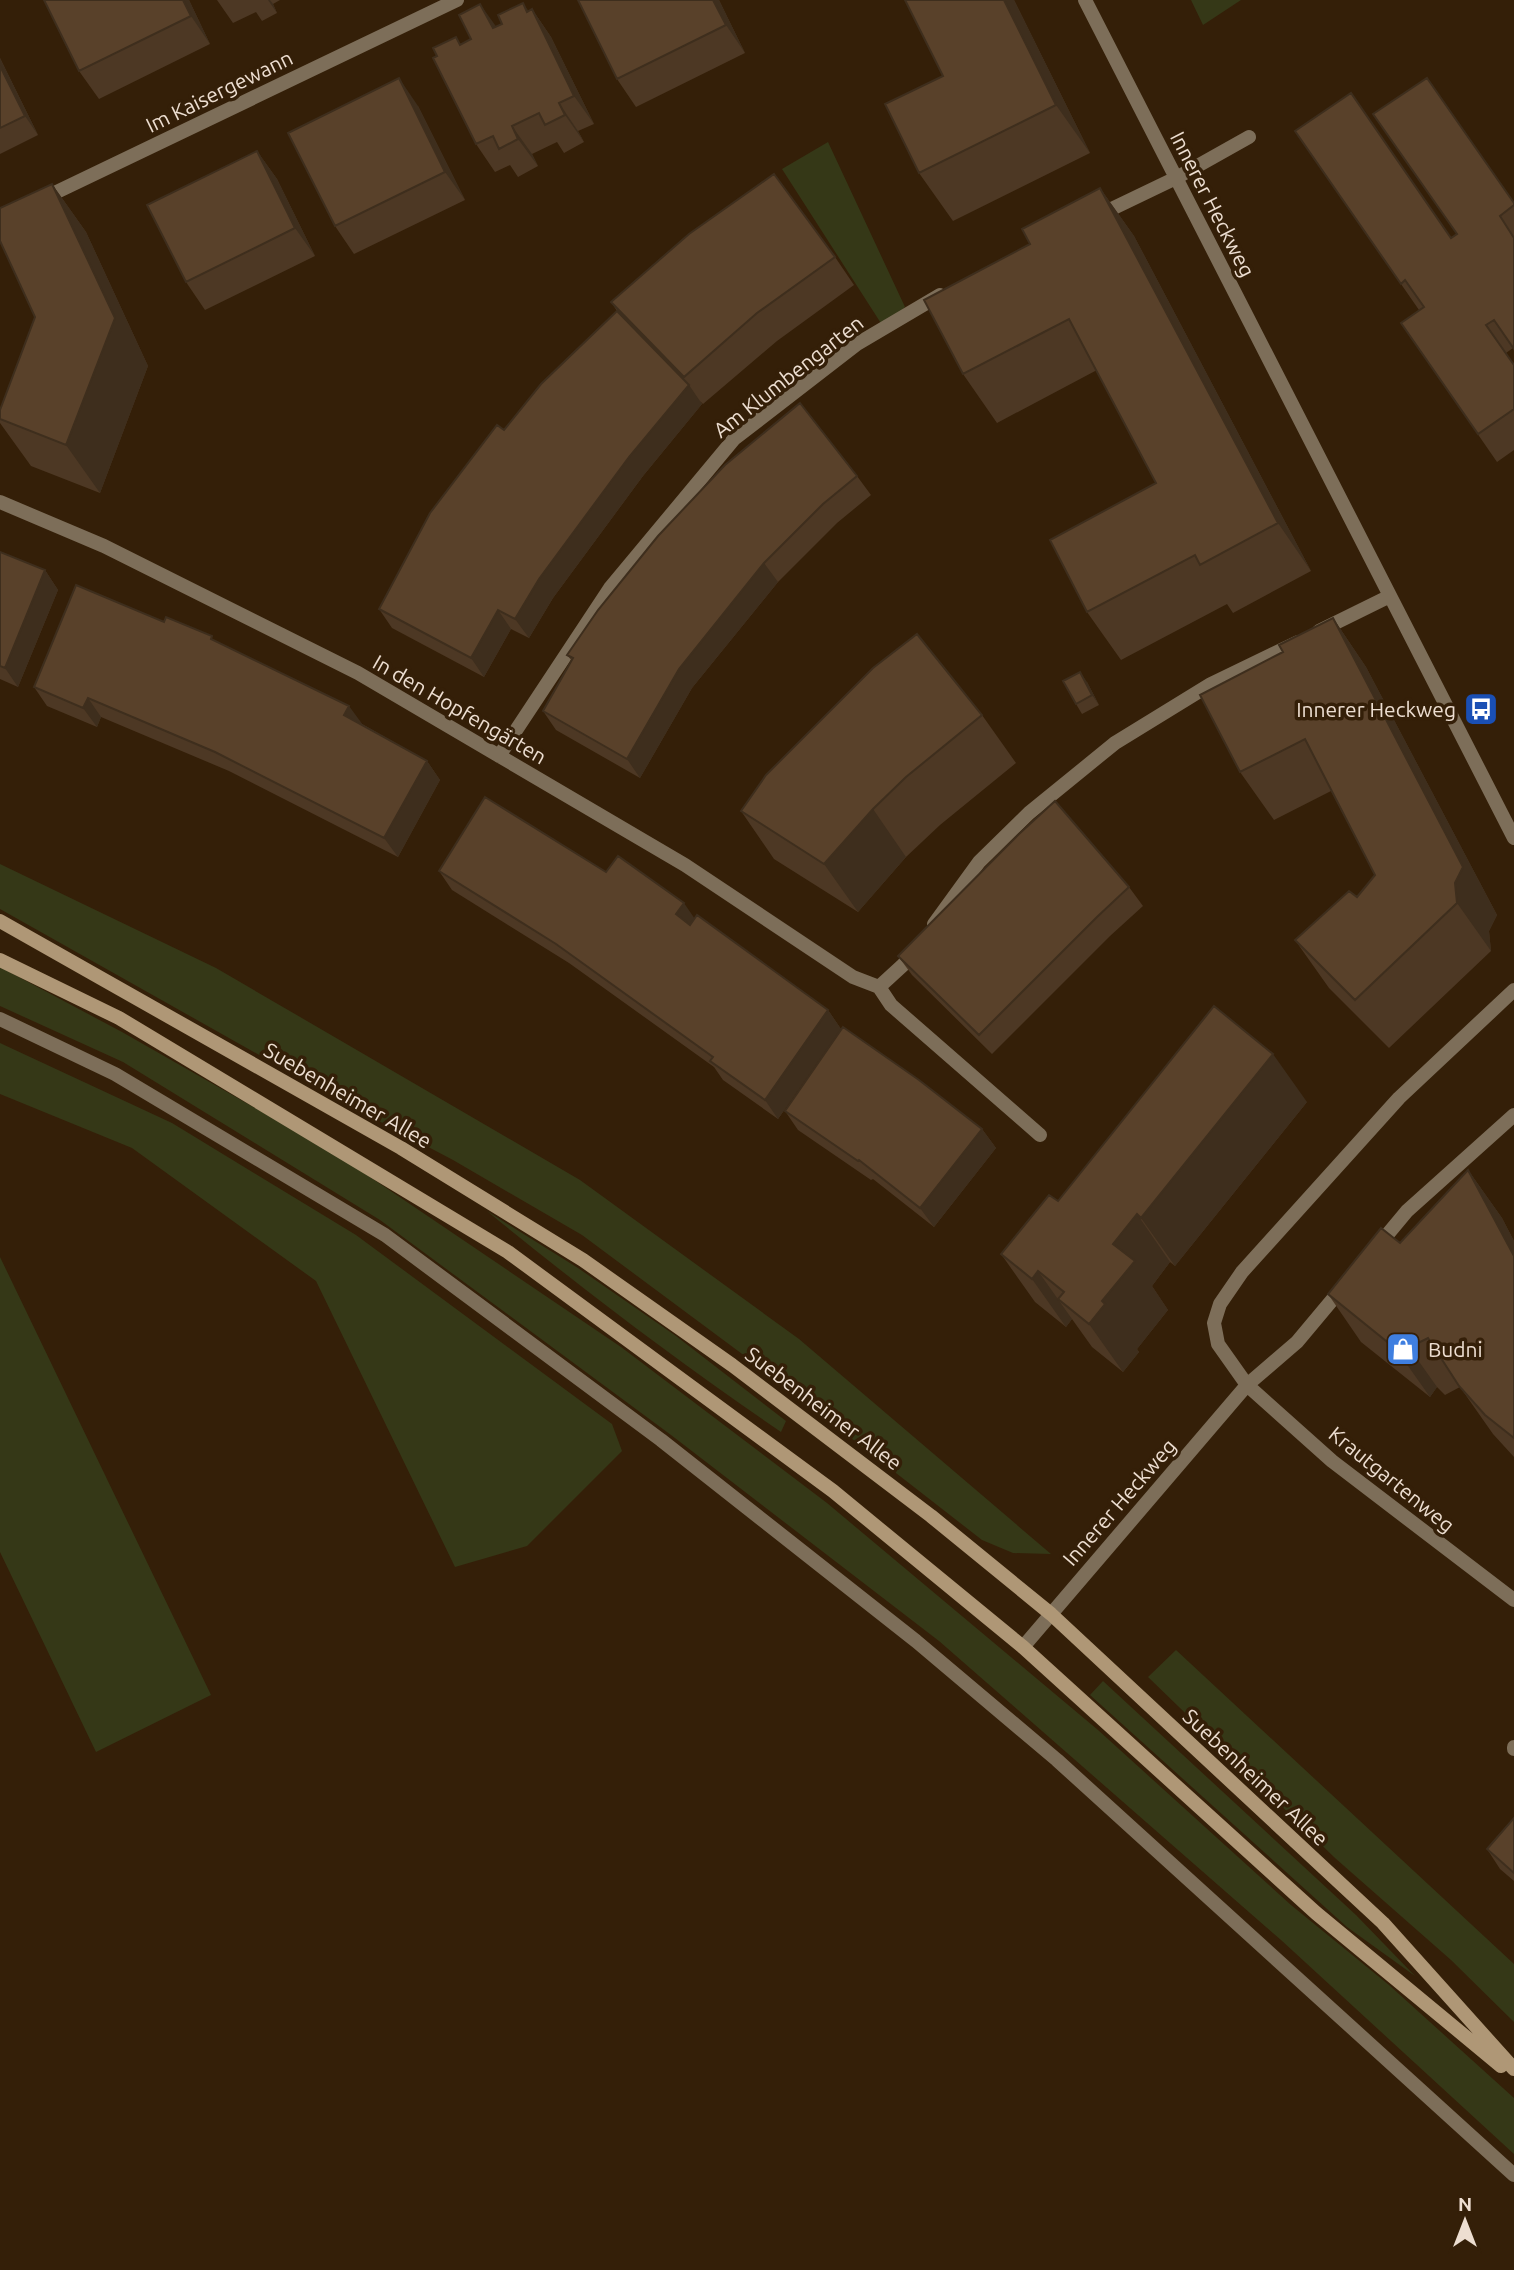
<svg xmlns="http://www.w3.org/2000/svg" width="1514" height="2270" font-family="Ubuntu,sans-serif">
  <rect width="100%" height="100%" fill="#341f08"/>
  <path fill="#353817" d="M 1191,0 L 1241,0 L 1203,25 Z
    M 828,142 L 905,307 L 884,328 L 782,169 Z
    M 0,864 L 216,968 L 580,1180 L 799,1339 L 1051,1554 L 1013,1553 L 982,1540 L 765,1371 L 582,1235 L 453,1160 L 339,1100 L 0,909 Z
    M 0,967 L 122,1032 L 336,1154 L 621,1347 L 827,1503 L 1098,1730 L 1291,1905 L 1389,1985 L 1514,2098 L 1514,2154 L 1281,1940 L 939,1641 L 671,1435 L 380,1220 L 123,1062 L 0,1006 Z
    M 0,1043 L 172,1123 L 356,1235 L 612,1424 L 622,1451 L 527,1546 L 455,1567 L 316,1281 L 132,1148 L 0,1094 Z
    M 487,1211 L 578,1268 L 676,1336 L 786,1421 L 781,1432 C 680,1363 582,1289 487,1211 Z
    M 0,1257 L 211,1695 L 96,1752 L 0,1552 Z
    M 1176,1650 L 1514,1964 L 1514,2022 L 1451,1960 L 1335,1858 L 1148,1677 Z
    M 1103,1681 L 1356,1915 L 1415,1976 L 1347,1927 L 1090,1695 Z"/>
  <g fill="none" stroke-linecap="round" stroke-linejoin="round">
    <path stroke="#7d6e59" stroke-width="14" d="M 1176,178 L 1249,137
      M 0,1019 L 115,1074 L 385,1235 L 661,1440 L 916,1641 L 1057,1760 L 1514,2175"/>
    <path stroke="#7d6e59" stroke-width="14" d="M 1085,0 L 1514,838
      M 42,199 L 457,0
      M 1099,215 L 1176,178
      M 0,502 L 104,546 L 358,673 L 685,865 L 853,977 L 879,987 L 903,965 L 914,951
      M 1319,631 L 1390,596
      M 499,756 L 610,588 L 734,439 L 857,344 L 940,295
      M 934,924 L 979,862 L 1029,813 L 1115,743 L 1211,684 L 1298,642
      M 879,987 L 891,1005 L 1040,1135
      M 1514,990 L 1399,1098 L 1242,1272 L 1220,1304 L 1214,1323 L 1218,1344 L 1247,1385 L 1332,1461 L 1514,1600
      M 1377,1247 L 1407,1211 L 1514,1115
      M 1023,1647 L 1247,1385 L 1297,1342 L 1343,1287
      M 1514,1747 L 1514,1749"/>
    <path stroke="#af9776" stroke-width="14" d="M 0,921 L 401,1148 L 583,1260 L 732,1365 L 931,1516 L 1051,1614 L 1383,1923 L 1514,2069
      M 0,960 L 119,1018 L 508,1252 L 833,1491 L 1023,1647 L 1316,1913 L 1501,2066"/>
  </g>
  <path fill="#4d3824" d="M 44,0 L 189,0 L 210,44 L 99,99 L 79,71 Z
    M 217,0 L 280,0 L 273,4 L 277,13 L 262,21 L 256,12 L 233,23 Z
    M 578,0 L 719,0 L 745,53 L 636,107 L 617,79 Z
    M 1014,0 L 1090,153 L 953,221 L 919,173 L 943,76 Z
    M 532,9 L 551,37 L 594,124 L 578,131 L 584,142 L 564,153 L 557,142 L 532,154 L 538,166 L 518,177 L 510,165 L 495,172 L 476,144 L 461,44 Z
    M 0,58 L 38,135 L 0,154 Z
    M 418,106 L 465,200 L 354,254 L 335,226 Z
    M 1295,131 L 1451,238 L 1514,203 L 1514,349 L 1513,348 L 1506,353 L 1514,365 L 1514,450 L 1497,462 L 1401,323 L 1419,310 Z
    M 257,151 L 277,179 L 315,256 L 205,310 L 186,282 Z
    M 52,184 L 86,232 L 148,366 L 100,493 L 31,466 L 0,423 L 0,410 L 35,317 Z
    M 1100,188 L 1134,236 L 1311,571 L 1233,613 L 1227,604 L 1121,660 L 1087,612 L 1156,483 L 1097,370 L 997,423 L 963,374 L 1030,244 Z
    M 835,257 L 854,285 L 777,341 L 703,404 L 700,401 L 702,404 L 643,476 L 553,598 L 529,638 L 511,629 L 484,677 L 392,628 L 379,609 L 504,430 L 617,311 L 611,302 Z
    M 857,476 L 871,495 L 837,523 L 778,582 L 692,688 L 640,778 L 556,730 L 543,711 L 572,661 L 567,655 Z
    M 0,552 L 45,570 L 58,590 L 18,687 L 0,679 Z
    M 1333,618 L 1366,667 L 1497,915 L 1489,931 L 1491,951 L 1389,1048 L 1329,988 L 1295,940 L 1357,897 L 1375,875 L 1331,791 L 1274,820 L 1240,772 L 1283,652 Z
    M 164,622 L 216,641 L 427,761 L 440,780 L 398,857 L 229,771 L 101,717 L 97,727 L 47,706 L 34,687 Z
    M 1087,682 L 1099,705 L 1082,714 L 1076,704 Z
    M 982,715 L 1016,763 L 940,825 L 906,857 L 858,912 L 774,859 L 741,811 Z
    M 439,871 L 606,872 L 695,919 L 828,1010 L 841,1029 L 778,1119 L 723,1080 L 714,1067 L 569,963 L 452,890 Z
    M 1129,887 L 1143,906 L 1110,936 L 992,1054 L 912,975 L 898,956 Z
    M 1307,1102 L 1175,1266 L 1170,1262 L 1152,1286 L 1168,1310 L 1137,1349 L 1139,1352 L 1123,1372 L 1092,1347 L 1072,1319 L 1066,1327 L 1035,1302 L 1001,1254 L 1058,1201 Z
    M 785,1111 L 982,1129 L 996,1148 L 934,1227 L 873,1179 L 871,1180 L 798,1130 Z
    M 1468,1170 L 1502,1218 L 1514,1241 L 1514,1457 L 1493,1434 L 1460,1387 L 1445,1395 L 1437,1387 L 1430,1397 L 1361,1342 L 1328,1294 L 1400,1243 Z
    M 1514,1818 L 1514,1881 L 1500,1869 L 1487,1849 Z"/>
  <path fill="#3e2e1d" d="M 183,0 L 189,0 L 210,44 L 191,16 Z
    M 268,0 L 270,0 L 273,4 L 277,13 Z
    M 713,0 L 719,0 L 745,53 L 726,25 Z
    M 1004,0 L 1014,0 L 1090,153 L 1056,105 Z
    M 523,3 L 542,31 L 532,9 L 551,37 L 594,124 L 574,96 Z
    M 480,4 L 500,32 L 493,28 Z
    M 0,58 L 38,135 L 25,116 L 0,66 Z
    M 399,78 L 418,106 L 465,200 L 445,172 Z
    M 559,103 L 578,131 L 584,142 L 565,115 Z
    M 512,126 L 532,154 L 538,166 L 518,139 Z
    M 257,151 L 277,179 L 315,256 L 295,228 Z
    M 52,184 L 86,232 L 148,366 L 100,493 L 66,445 Z
    M 1100,188 L 1134,236 L 1311,571 L 1278,523 Z
    M 689,385 L 702,404 L 643,476 L 553,598 L 529,638 L 515,619 L 539,579 L 629,457 Z
    M 764,563 L 778,582 L 692,688 L 640,778 L 627,759 L 679,669 Z
    M 45,570 L 58,590 L 18,687 L 5,668 Z
    M 498,610 L 511,629 L 484,677 L 471,658 Z
    M 1333,618 L 1366,667 L 1497,915 L 1489,931 L 1491,951 L 1457,903 Z
    M 1080,672 L 1087,682 L 1099,705 L 1092,695 Z
    M 88,698 L 101,717 L 97,727 L 83,708 Z
    M 349,706 L 363,725 L 357,734 L 344,715 Z
    M 427,761 L 440,780 L 398,857 L 384,838 Z
    M 873,809 L 906,857 L 858,912 L 824,864 Z
    M 684,903 L 697,922 L 689,933 L 676,914 Z
    M 828,1010 L 841,1029 L 778,1119 L 765,1100 Z
    M 1273,1054 L 1307,1102 L 1175,1266 L 1141,1218 Z
    M 982,1129 L 996,1148 L 934,1227 L 920,1208 Z
    M 1468,1170 L 1502,1218 L 1514,1241 L 1514,1256 Z
    M 1137,1214 L 1170,1262 L 1152,1286 L 1168,1310 L 1137,1349 L 1139,1352 L 1123,1372 L 1089,1324 L 1102,1301 L 1113,1244 Z
    M 1038,1271 L 1072,1319 L 1066,1327 L 1032,1279 Z
    M 1403,1339 L 1437,1387 L 1430,1397 L 1396,1349 Z"/>
  <path fill="#59412a" stroke="#3e2e1d" stroke-width="2" d="M 44,0 L 183,0 L 191,16 L 79,71 Z
    M 578,0 L 713,0 L 726,25 L 617,79 Z
    M 905,0 L 1004,0 L 1056,105 L 919,173 L 885,104 L 943,76 Z
    M 523,3 L 527,12 L 532,9 L 574,96 L 559,103 L 565,115 L 545,125 L 539,113 L 512,126 L 518,139 L 499,149 L 493,136 L 476,144 L 433,58 L 437,56 L 433,48 L 456,37 L 460,45 L 471,39 L 459,15 L 480,4 L 493,28 L 502,24 L 498,15 Z
    M 0,66 L 25,116 L 0,128 Z
    M 399,78 L 445,172 L 335,226 L 288,133 Z
    M 1427,78 L 1514,203 L 1514,205 L 1500,216 L 1514,238 L 1514,349 L 1494,320 L 1486,325 L 1514,365 L 1514,409 L 1478,434 L 1401,323 L 1424,307 L 1405,280 L 1401,284 L 1295,131 L 1351,93 L 1451,238 L 1457,234 L 1373,114 Z
    M 257,151 L 295,228 L 186,282 L 147,205 Z
    M 774,174 L 835,257 L 757,313 L 684,377 L 611,302 L 689,234 Z
    M 52,184 L 115,318 L 66,445 L 0,419 L 0,410 L 35,317 L 0,241 L 0,208 Z
    M 1100,188 L 1278,523 L 1200,565 L 1195,555 L 1087,612 L 1050,540 L 1156,483 L 1069,319 L 963,374 L 924,300 L 1030,244 L 1022,229 Z
    M 617,311 L 689,385 L 629,457 L 539,579 L 515,619 L 498,610 L 471,658 L 379,609 L 430,513 L 497,425 L 504,430 L 541,384 Z
    M 800,403 L 857,476 L 823,504 L 764,563 L 679,669 L 627,759 L 543,711 L 573,658 L 567,655 L 598,610 L 658,536 L 725,465 Z
    M 0,552 L 45,570 L 5,668 L 0,666 Z
    M 76,585 L 164,622 L 166,617 L 212,636 L 211,639 L 349,706 L 344,715 L 427,761 L 384,838 L 215,752 L 88,698 L 83,708 L 34,687 Z
    M 1333,618 L 1463,867 L 1455,883 L 1457,903 L 1355,1000 L 1295,940 L 1349,891 L 1357,897 L 1375,875 L 1305,739 L 1240,772 L 1200,695 L 1283,652 L 1279,645 Z
    M 917,634 L 982,715 L 906,777 L 873,809 L 824,864 L 741,811 L 766,775 L 873,668 Z
    M 1080,672 L 1092,695 L 1076,704 L 1063,681 Z
    M 485,797 L 606,872 L 618,856 L 684,903 L 676,914 L 690,925 L 697,915 L 828,1010 L 765,1100 L 710,1061 L 713,1057 L 556,944 L 439,871 Z
    M 1055,801 L 1129,887 L 1097,917 L 979,1035 L 898,956 L 1019,834 Z
    M 1214,1006 L 1273,1054 L 1141,1218 L 1137,1214 L 1113,1244 L 1135,1261 L 1102,1301 L 1105,1304 L 1089,1324 L 1058,1299 L 1064,1292 L 1038,1271 L 1032,1279 L 1001,1254 L 1049,1195 L 1058,1201 Z
    M 843,1027 L 919,1080 L 982,1129 L 920,1208 L 859,1160 L 858,1161 L 785,1111 Z
    M 1468,1170 L 1514,1256 L 1514,1438 L 1485,1415 L 1459,1386 L 1428,1338 L 1412,1346 L 1403,1339 L 1396,1349 L 1328,1294 L 1381,1228 L 1400,1243 Z
    M 1514,1818 L 1514,1873 L 1487,1849 Z"/>
  <defs>
    <g id="bus-square" transform="scale(1.75)"><rect x="-9" y="-9" width="18" height="18" rx="4" fill="#1a4fb4" stroke="#341f08"/><path d="M-5-6H5V4H4V6H2V4H-2V6H-4V4H-5ZM-3.5-4V0h7V-4ZM-3.5 1.2v1.5H-2V1.2ZM2 1.2v1.5H3.5V1.2Z" fill="#fff"/></g>
    <g id="shop-square" transform="scale(1.75)"><rect x="-9" y="-9" width="18" height="18" rx="4" fill="#3f7fe0" stroke="#341f08"/><path d="M-5-2.5h2.3a2.7 3.5 0 0 1 5.4 0H5L5.5 6h-11ZM-1.5-2.5h3a1.5 2.3 0 0 0-3 0Z" fill="#fff"/></g>
  </defs>
  <g fill-rule="evenodd">
    <use href="#bus-square" x="1481" y="709"/>
    <use href="#shop-square" x="1403" y="1349"/>
  </g>
  <g text-anchor="middle" dominant-baseline="central" stroke-width="7" stroke-linejoin="round" paint-order="stroke">
    <g font-size="21" fill="#edded1" stroke="#341f08">
      <text transform="translate(219 91) rotate(-26)">Im Kaisergewann</text>
      <text transform="translate(1213 204) rotate(63)">Innerer Heckweg</text>
      <text transform="translate(788 376) rotate(-38)">Am Klumbengarten</text>
      <text transform="translate(460 709) rotate(30)">In den Hopfengärten</text>
      <text transform="translate(348 1095) rotate(30)">Suebenheimer Allee</text>
      <text transform="translate(824 1408) rotate(37)">Suebenheimer Allee</text>
      <text transform="translate(1392 1479) rotate(39)">Krautgartenweg</text>
      <text transform="translate(1119 1502) rotate(-49)">Innerer Heckweg</text>
      <text transform="translate(1256 1777) rotate(43)">Suebenheimer Allee</text>
    </g>
    <g font-size="21" fill="#edded1" stroke="#341f08" text-anchor="end">
      <text x="1456" y="709">Innerer Heckweg</text>
      <text x="1428" y="1349" text-anchor="start">Budni</text>
    </g>
  </g>
  <g transform="translate(1465 2221)" stroke="#341f08" stroke-width="5" paint-order="stroke">
  <path d="M0-5L12 26L0 18L-12 26Z" fill="#edded1"/>
  <text y="-10" font-size="19" font-weight="bold" text-anchor="middle" fill="#edded1">N</text>
  </g>
</svg>
